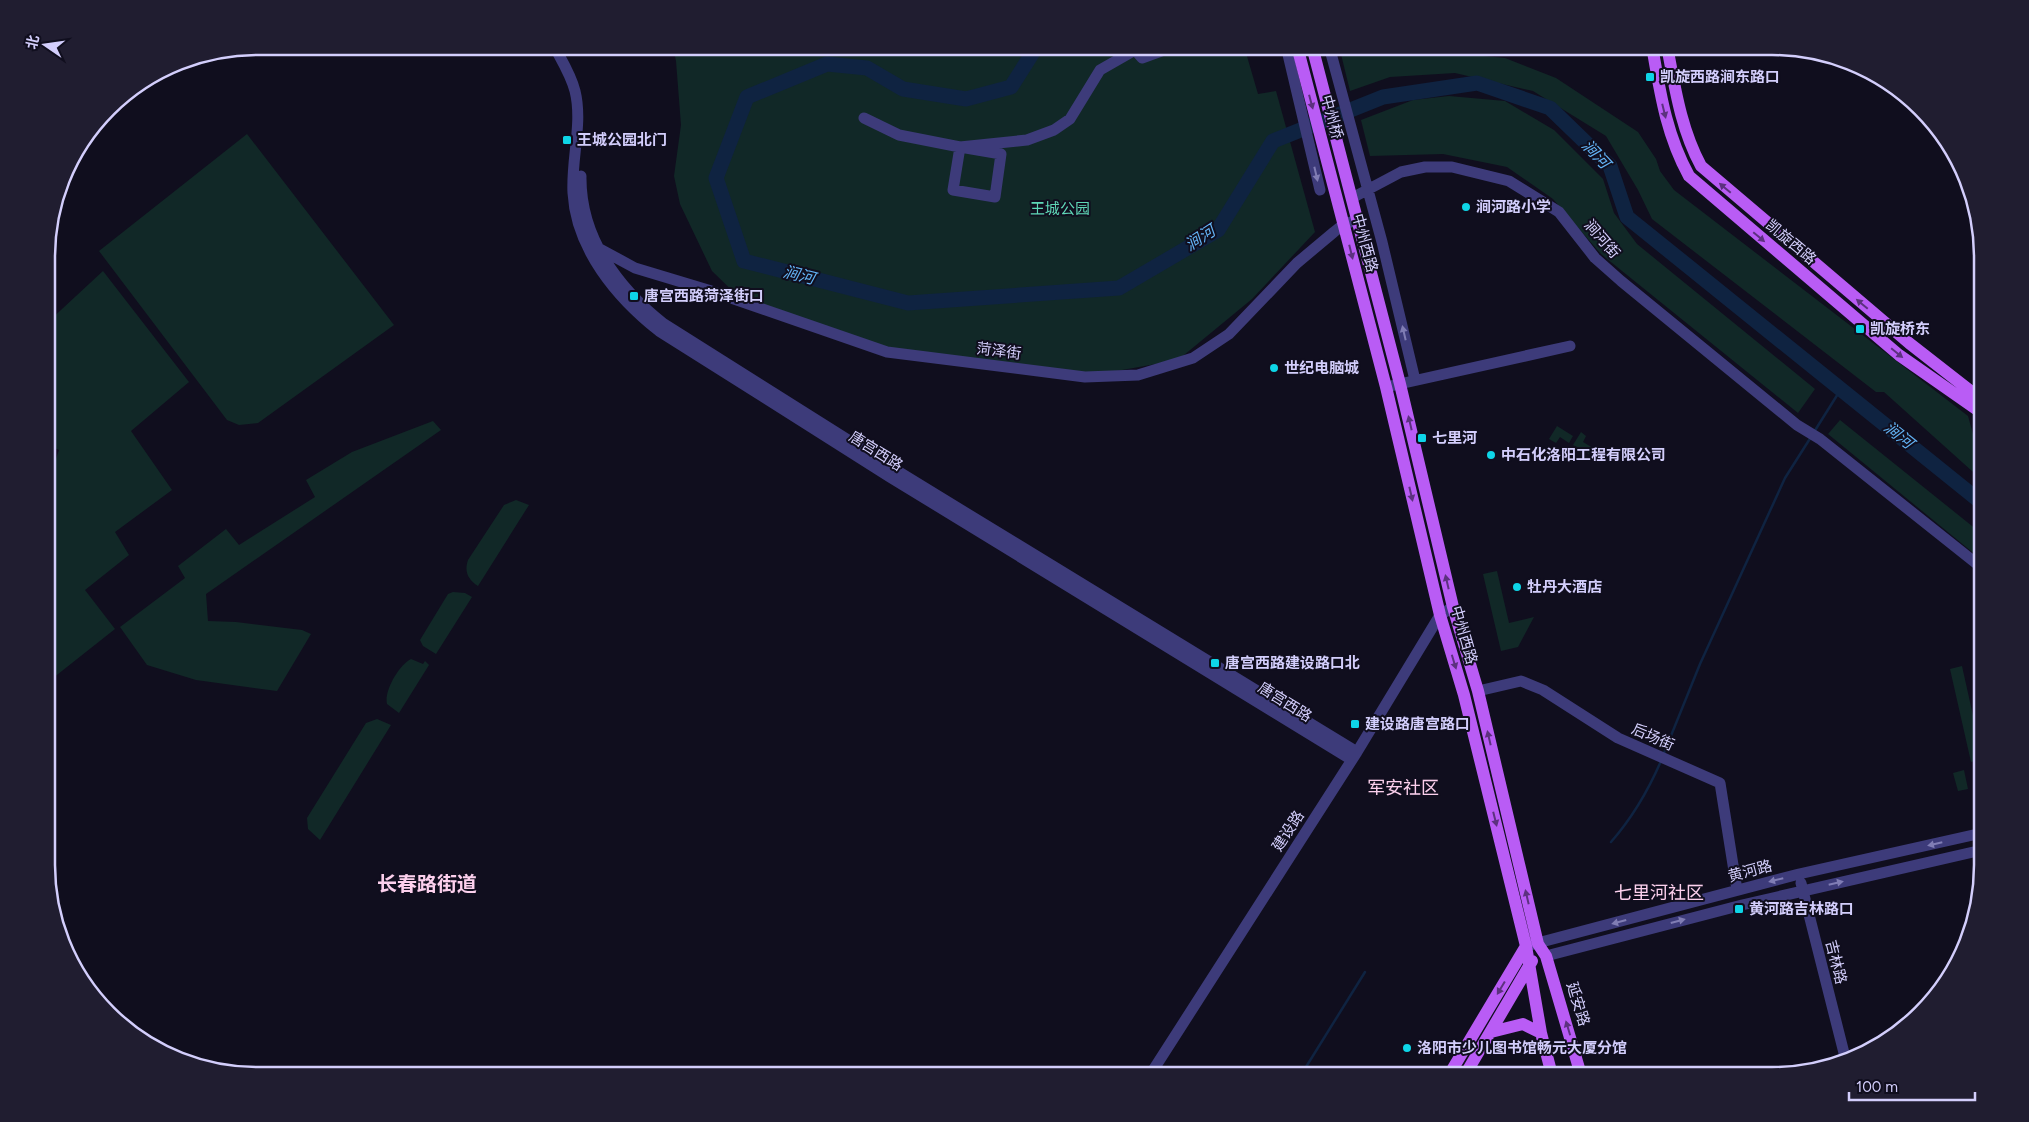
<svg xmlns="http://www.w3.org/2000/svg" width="2029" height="1122" font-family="Figtree,'Noto Sans SC',sans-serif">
  <rect width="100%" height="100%" fill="#100e1e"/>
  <path fill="#112827" d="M 673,46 L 1244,46 L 1258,94 L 1276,91 L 1315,232 L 1252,299 L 1178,360 L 1111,372 L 1057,374 L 838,340 L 752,310 L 712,271 L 680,204 L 674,176 L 681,125 L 676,61 Z
    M 1339,46 L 1380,46 L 1505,58 L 1556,78 L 1638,132 L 1656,159 L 1660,171 L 1674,190 L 1968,416 L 1982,466 L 1982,480 L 1884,392 L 1876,392 L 1652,219 L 1638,190 L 1606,136 L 1533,91 L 1455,73 L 1390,77 L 1350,91 Z
    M 1449,96 L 1505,101 L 1554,130 L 1603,179 L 1614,213 L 1637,244 L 1815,389 L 1798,413 L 1601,254 L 1553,199 L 1507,167 L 1443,154 L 1370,156 L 1361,120 L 1413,100 Z
    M 247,134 L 394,325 L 258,423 L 239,425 L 227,420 L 99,251 Z
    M 103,271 L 189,382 L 131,431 L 172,490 L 115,532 L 129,555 L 85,590 L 115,629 L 48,682 L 48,482 L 59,450 L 48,445 L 48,423 L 55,365 L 49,352 L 48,322 Z
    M 1840,420 L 1982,534 L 1982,560 L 1828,434 Z
    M 433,421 L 441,430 L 206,594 L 208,621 L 236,622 L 302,630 L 311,634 L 277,691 L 196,680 L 147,665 L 120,627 L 185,578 L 178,566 L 226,529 L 239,545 L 315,497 L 306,480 L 352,452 Z
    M 1557,426 L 1573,436 L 1569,443 L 1560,437 L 1556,443 L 1549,439 Z
    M 1581,432 L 1586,436 L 1583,442 L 1593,448 L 1589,454 L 1573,445 Z
    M 1567,446 L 1574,450 L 1566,462 L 1550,453 L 1554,447 L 1563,452 Z
    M 516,500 L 529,505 L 478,586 C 468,579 464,572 468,560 L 504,505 Z
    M 1497,571 L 1509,623 L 1534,617 L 1518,647 L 1501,651 L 1483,574 Z
    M 453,592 L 465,593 L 472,597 L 436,654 L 423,646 L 420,640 L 448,594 Z
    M 411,659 L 423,664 L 425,661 L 429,665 L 399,713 L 387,704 C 384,691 399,665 411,659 Z
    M 1962,666 L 1982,756 L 1982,759 L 1971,762 L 1950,669 Z
    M 377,719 L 391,725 L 320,840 L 308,829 L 307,818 L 366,723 Z
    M 1964,770 L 1968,789 L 1958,791 L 1953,773 Z"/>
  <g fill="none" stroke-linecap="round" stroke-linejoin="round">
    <path stroke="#0f2341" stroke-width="2.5" d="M 1814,432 L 1841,389
      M 1664,753 L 1700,664 L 1785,478 L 1811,437
      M 1611,842 C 1633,817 1648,791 1661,761
      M 1301,1075 L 1365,972"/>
    <path stroke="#0f2341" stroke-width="15" d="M 1037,46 L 1011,87 L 966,99 L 903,89 L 867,68 L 827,64 L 747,97 L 716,178 L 744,261 L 908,303 L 1119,288 L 1218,230 L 1273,141 L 1383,97 L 1477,83 L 1550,108 L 1610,166 L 1627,217 L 1982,503"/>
    <path stroke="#3d3b7a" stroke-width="11" d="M 554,46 C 562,61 571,75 575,91 C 583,123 571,160 573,193 C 576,249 617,298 659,331 L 890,477 L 1352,760
      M 1286,46 L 1320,190
      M 1329,46 L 1382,242 L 1415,380
      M 864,118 L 899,135 L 960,147 L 1027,140 L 1054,130 L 1070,119 L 1100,70 L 1135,50 L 1142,58 L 1175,46
      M 960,147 L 1001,154 L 995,197 L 953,190 Z
      M 581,176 C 580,237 618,288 664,324 L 894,469 L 1357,752
      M 1352,198 L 1401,172 L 1425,167 L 1452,167 L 1509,181 L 1559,212 L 1595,258 L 1621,281 L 1797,425 L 1820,439 L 1982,568
      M 600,249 L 635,268 L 708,290 L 887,352 L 1085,377 L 1138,375 L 1193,358 L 1229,334 L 1297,263 L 1334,232 L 1344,224 L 1358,220
      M 1386,387 L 1570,346
      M 1478,691 L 1521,681 L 1543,690 L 1618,738 L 1720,783 L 1737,890
      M 1801,883 L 1845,1057
      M 1530,945 L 1799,874 L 1982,833
      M 1546,956 L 1742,905 L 1982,850
      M 1150,1075 L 1357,752 L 1440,615 L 1453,607"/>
    <path stroke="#b95cf5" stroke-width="12" d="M 1297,46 L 1386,387 L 1440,615 L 1464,695 L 1526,946 L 1541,1033 L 1552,1075
      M 1312,46 L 1400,384 L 1453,607 L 1478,691 L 1538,944 L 1546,956 L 1581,1075
      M 1652,46 C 1660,92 1666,134 1689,176 L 1899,355 L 1982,413
      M 1667,46 C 1675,88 1681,129 1701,166 L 1909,343 L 1982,400
      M 1491,1032 L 1523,1024 L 1541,1033
      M 1449,1075 L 1526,946
      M 1465,1075 L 1532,961"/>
  </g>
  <defs><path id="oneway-solid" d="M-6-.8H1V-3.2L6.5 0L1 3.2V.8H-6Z" transform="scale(1.25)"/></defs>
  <g fill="#5c317f">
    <use href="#oneway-solid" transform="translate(1311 102) rotate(75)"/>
    <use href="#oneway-solid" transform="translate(1664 111) rotate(76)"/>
    <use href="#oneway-solid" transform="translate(1725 188) rotate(-140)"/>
    <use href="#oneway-solid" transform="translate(1759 237) rotate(40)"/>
    <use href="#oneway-solid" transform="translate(1351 252) rotate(76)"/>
    <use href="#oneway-solid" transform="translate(1862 304) rotate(-140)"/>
    <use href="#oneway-solid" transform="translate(1897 353) rotate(39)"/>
    <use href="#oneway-solid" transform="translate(1410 423) rotate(-103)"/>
    <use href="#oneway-solid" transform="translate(1411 494) rotate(77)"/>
    <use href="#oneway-solid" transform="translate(1447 582) rotate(-103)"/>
    <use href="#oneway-solid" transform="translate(1454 662) rotate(73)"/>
    <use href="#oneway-solid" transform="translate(1489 738) rotate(-103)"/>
    <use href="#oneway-solid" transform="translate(1495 819) rotate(76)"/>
    <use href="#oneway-solid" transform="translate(1527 897) rotate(-103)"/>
    <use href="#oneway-solid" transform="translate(1501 988) rotate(121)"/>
    <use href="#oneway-solid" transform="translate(1568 1028) rotate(-107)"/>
  </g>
  <g fill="#807db4">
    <use href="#oneway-solid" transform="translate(1316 174) rotate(77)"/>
    <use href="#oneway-solid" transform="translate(1404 333) rotate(-103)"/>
    <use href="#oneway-solid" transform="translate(1935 844) rotate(167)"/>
    <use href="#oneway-solid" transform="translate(1776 880) rotate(166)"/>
    <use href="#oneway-solid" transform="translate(1836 883) rotate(-13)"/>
    <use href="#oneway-solid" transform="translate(1678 921) rotate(-15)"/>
    <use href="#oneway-solid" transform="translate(1619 922) rotate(165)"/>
  </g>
  <g fill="#0ed5e7" stroke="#100e1e" stroke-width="2">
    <rect x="1645" y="72" width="10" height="10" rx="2.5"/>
    <rect x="562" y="135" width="10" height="10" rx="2.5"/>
    <circle cx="1466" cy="207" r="5"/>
    <rect x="629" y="291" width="10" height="10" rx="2.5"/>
    <rect x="1855" y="324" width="10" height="10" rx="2.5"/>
    <circle cx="1274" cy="368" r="5"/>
    <rect x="1417" y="433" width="10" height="10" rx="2.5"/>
    <circle cx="1491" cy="455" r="5"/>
    <circle cx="1517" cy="587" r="5"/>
    <rect x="1210" y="658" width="10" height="10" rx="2.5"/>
    <rect x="1350" y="719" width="10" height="10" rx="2.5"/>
    <rect x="1734" y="904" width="10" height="10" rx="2.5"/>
    <circle cx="1407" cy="1048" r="5"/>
  </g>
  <g text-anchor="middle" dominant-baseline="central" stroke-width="4" stroke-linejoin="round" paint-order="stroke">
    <g font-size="15" font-weight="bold" fill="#d3cefc" stroke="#100e1e" text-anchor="start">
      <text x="1660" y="77">凯旋西路涧东路口</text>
      <text x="577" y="140">王城公园北门</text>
      <text x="1476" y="207">涧河路小学</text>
      <text x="644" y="296">唐宫西路菏泽街口</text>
      <text x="1870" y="329">凯旋桥东</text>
      <text x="1284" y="368">世纪电脑城</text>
      <text x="1432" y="438">七里河</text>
      <text x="1501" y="455">中石化洛阳工程有限公司</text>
      <text x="1527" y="587">牡丹大酒店</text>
      <text x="1225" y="663">唐宫西路建设路口北</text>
      <text x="1365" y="724">建设路唐宫路口</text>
      <text x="1749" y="909">黄河路吉林路口</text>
      <text x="1417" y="1048">洛阳市少儿图书馆畅元大厦分馆</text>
    </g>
    <g font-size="15" fill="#d3cefc" stroke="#100e1e">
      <text transform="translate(1332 117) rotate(75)">中州桥</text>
      <text transform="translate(1602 239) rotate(49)">涧河街</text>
      <text transform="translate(1791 242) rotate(40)">凯旋西路</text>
      <text transform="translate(1365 243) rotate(75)">中州西路</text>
      <text transform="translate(999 351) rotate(7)">菏泽街</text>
      <text transform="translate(876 451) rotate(32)">唐宫西路</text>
      <text transform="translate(1464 635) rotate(74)">中州西路</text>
      <text transform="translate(1285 702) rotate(32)">唐宫西路</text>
      <text transform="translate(1653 737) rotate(24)">后场街</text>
      <text transform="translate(1288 831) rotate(-57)">建设路</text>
      <text transform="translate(1750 871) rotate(-15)">黄河路</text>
      <text transform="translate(1836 962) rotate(76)">吉林路</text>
      <text transform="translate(1578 1004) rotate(73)">延安路</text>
    </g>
    <g font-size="15" fill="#5fd7b7" stroke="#100e1e">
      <text x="1060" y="209">王城公园</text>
    </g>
    <g font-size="16" font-style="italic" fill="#63b3f5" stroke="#100e1e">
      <text transform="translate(1596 154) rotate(47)">涧河</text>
      <text transform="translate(1200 238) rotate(-33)">涧河</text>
      <text transform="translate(799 275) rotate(14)">涧河</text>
      <text transform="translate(1899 435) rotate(39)">涧河</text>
    </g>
    <g font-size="18" fill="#fcd0ed" stroke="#100e1e">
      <text x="1403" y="788">军安社区</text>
      <text x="1659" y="893">七里河社区</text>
    </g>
    <g font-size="20" font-weight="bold" fill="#fcd0ed" stroke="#100e1e">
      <text x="427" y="884">长春路街道</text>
    </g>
  </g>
  <path d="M0 0H2029V1122H0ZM257 55H1772A202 202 0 0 1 1974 257V865A202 202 0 0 1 1772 1067H257A202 202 0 0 1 55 865V257A202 202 0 0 1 257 55Z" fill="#201d30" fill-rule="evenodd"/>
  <path fill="none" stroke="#d3cefc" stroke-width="2.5" d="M257 55H1772A202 202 0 0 1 1974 257V865A202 202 0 0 1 1772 1067H257A202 202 0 0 1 55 865V257A202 202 0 0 1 257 55Z"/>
  <g transform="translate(45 45) rotate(283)" stroke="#100e1e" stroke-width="4" paint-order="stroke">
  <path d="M0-4L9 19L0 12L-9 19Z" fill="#d3cefc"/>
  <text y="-8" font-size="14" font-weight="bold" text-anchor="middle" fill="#d3cefc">北</text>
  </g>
  <path d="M1849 1092v8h126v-8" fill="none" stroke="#d3cefc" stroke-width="2.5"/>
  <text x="1856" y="1092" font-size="15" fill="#d3cefc" stroke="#100e1e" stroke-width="4" paint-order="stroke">100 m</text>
</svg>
